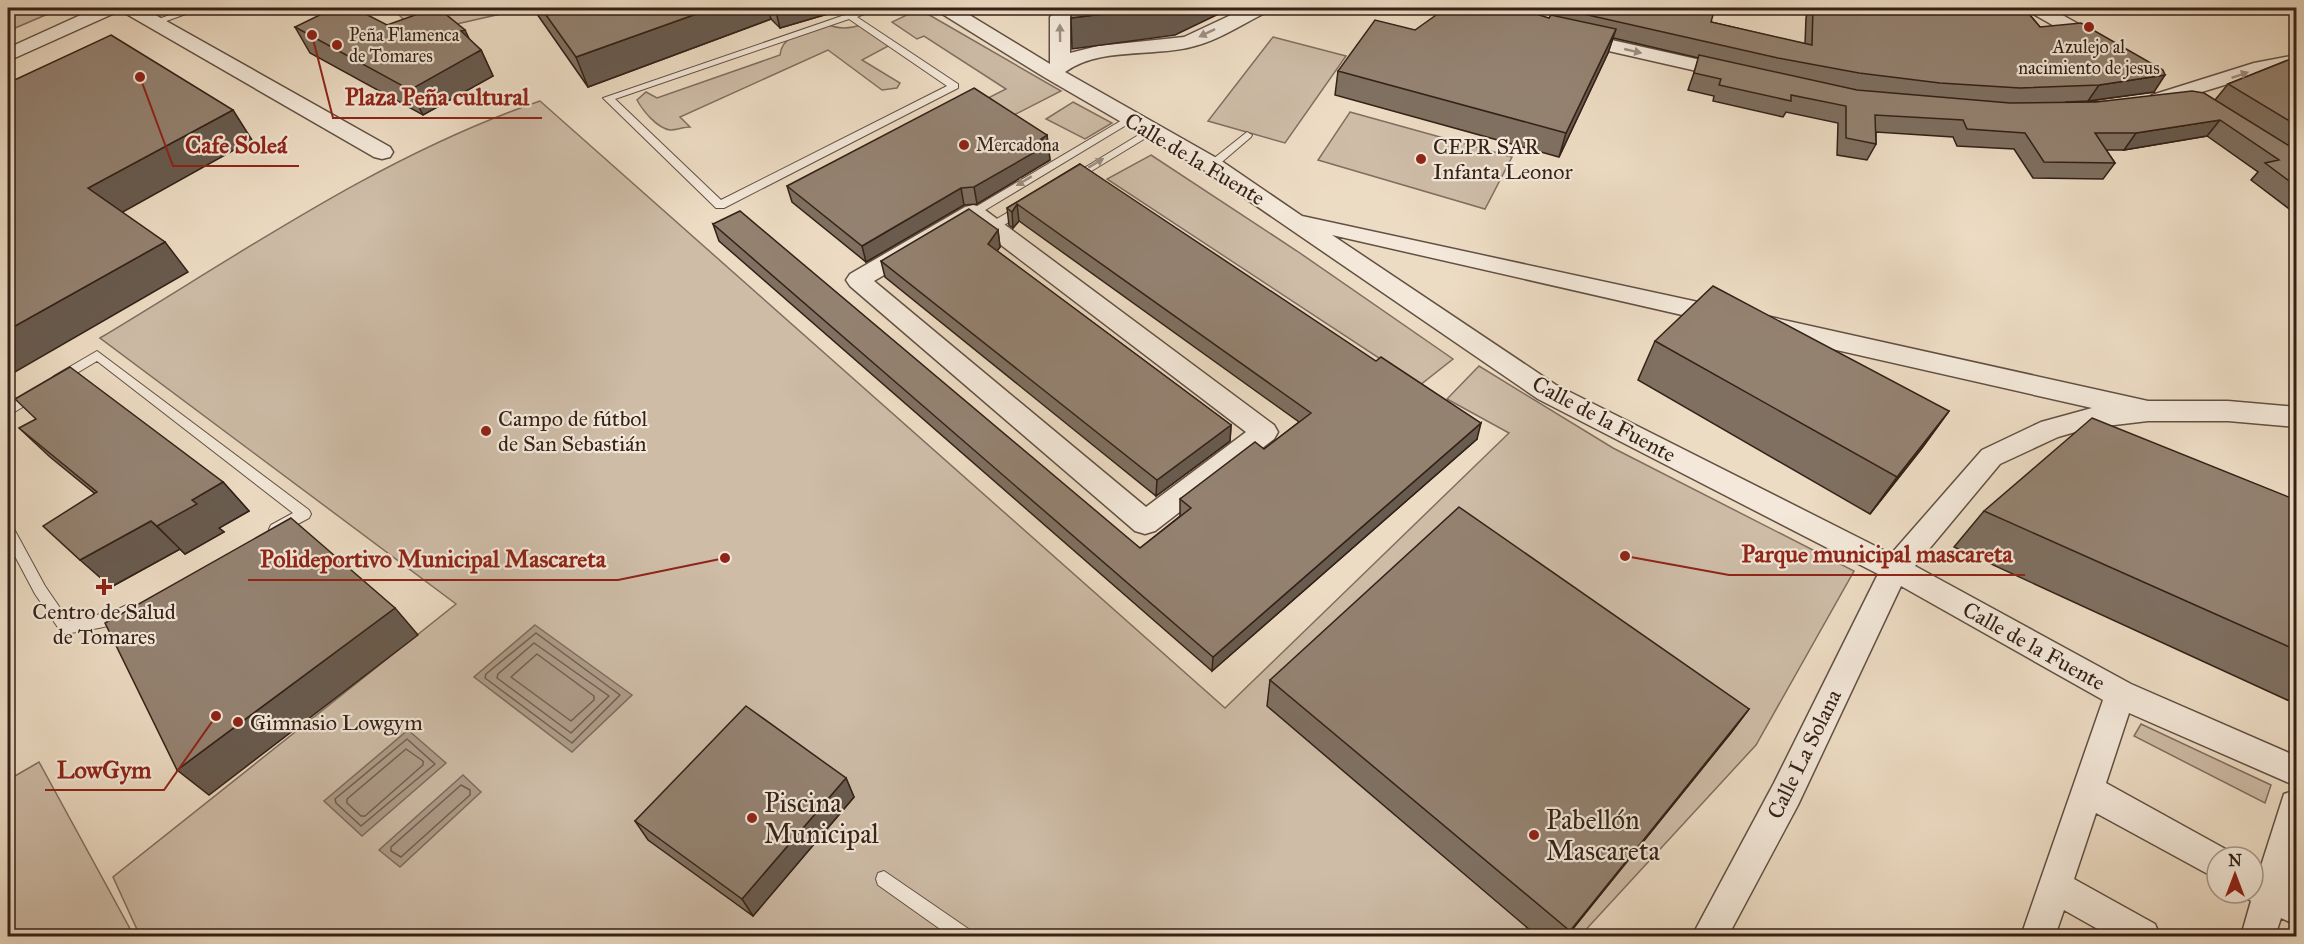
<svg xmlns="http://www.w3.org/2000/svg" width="2304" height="944" font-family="'IM FELL Great Primer',serif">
  <rect width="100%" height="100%" fill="#eddcc4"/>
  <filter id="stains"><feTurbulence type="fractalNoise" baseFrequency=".00333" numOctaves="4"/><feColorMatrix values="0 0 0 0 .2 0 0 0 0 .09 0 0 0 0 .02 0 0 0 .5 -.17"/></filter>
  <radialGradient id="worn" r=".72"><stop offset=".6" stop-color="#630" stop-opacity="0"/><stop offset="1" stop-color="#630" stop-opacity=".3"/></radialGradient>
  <path fill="#cebca7" stroke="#816e60" stroke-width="1.5" d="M 13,8 L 62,8 L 8,31 L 8,10 Z
    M 403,8 L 527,8 L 417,33 L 396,12 Z
    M 919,9 L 1061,91 L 1014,115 L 988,98 L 1006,89 L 924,36 L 917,39 L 892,22 Z
    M 827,24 C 839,30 850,29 863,24 L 892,44 L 862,60 L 900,83 L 897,88 L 882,90 L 828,50 L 680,117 L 690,127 C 684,127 676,130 670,130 C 657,128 643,111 637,100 L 646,92 L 657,98 L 780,55 C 782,33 810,30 827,24 Z
    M 1273,37 L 1346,56 L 1285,143 L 1208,121 Z
    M 540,101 L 1225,708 L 1509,433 L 1447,399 L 1479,366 L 1613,448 L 1854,571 L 1756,745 L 1580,936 L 140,936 L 113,877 L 456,604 L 100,338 C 242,253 382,155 540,101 Z
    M 1073,102 L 1112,123 L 1085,139 L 1046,119 Z
    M 1350,112 L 1512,157 L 1485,209 L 1318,160 Z
    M 1151,155 L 1297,251 L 1453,359 L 1420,385 L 1107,179 Z
    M 2141,724 L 2271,785 L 2265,803 L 2134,736 Z
    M 39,762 L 134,936 L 8,936 L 8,780 Z"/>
  <path fill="#ae9c8a" stroke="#7d6b5c" stroke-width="1.5" d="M 535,625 L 632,695 L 572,752 L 474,677 Z
    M 408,730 L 446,763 L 362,836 L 324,801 Z
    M 463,775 L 481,792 L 400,867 L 379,850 Z"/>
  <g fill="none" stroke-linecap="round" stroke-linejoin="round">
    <path stroke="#715e51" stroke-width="1.5" d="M 536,633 L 620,695 L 572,743 L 485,678 L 486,674 Z
      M 534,643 L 609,696 L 571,733 L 497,678 L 498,674 Z
      M 537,654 L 594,696 L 594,700 L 571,721 L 511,677 Z
      M 407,739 L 435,764 L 361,826 L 336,803 L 335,799 Z
      M 406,749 L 423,761 L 423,765 L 365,816 L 361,816 L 347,803 L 347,799 Z
      M 461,785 L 470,790 L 470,795 L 401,857 L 391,851 L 391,847 Z"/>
    <g stroke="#625043" stroke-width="2">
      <path id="lane" d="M 189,8 L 202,8 L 161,23 L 153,21 Z
        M 865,8 L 878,8 L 857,17 L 958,84 L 958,88 L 724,208 L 716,208 L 603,98 ZM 849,19 L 947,86 L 721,200 L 615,99 Z
        M 1129,116 L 1134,119 L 1133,121 L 977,215 L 969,215 L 967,212 Z
        M 1150,128 L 1155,131 L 1154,133 L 1075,181 L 1067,181 L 1066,179 Z
        M 1247,132 L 1252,135 L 1251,137 L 1216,167 L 1208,167 L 1208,163 Z
        M 1024,203 L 1028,204 L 1028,210 L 996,230 L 988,230 L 988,224 Z
        M 97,351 L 309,510 L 311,514 L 309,518 L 281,533 L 271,533 L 269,529 L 271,525 L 293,513 L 97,361 L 62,382 L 54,382 L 52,379 L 54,376 Z
        M 34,389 L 39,391 L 40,394 L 39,397 L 8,416 L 8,405 Z
        M 8,525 L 13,527 L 45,586 L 69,621 L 114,611 L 131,603 L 136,605 L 138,609 C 130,626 84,630 66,634 L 61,632 L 35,594 L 8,543 Z
        M 884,871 L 970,930 L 973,936 L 950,936 L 878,885 L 876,879 L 878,873 Z"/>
    </g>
    <g stroke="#625043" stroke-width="3">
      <path id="street" d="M 96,8 L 120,8 L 117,12 L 8,61 L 8,48 Z
        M 120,8 L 143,8 L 390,147 L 393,152 L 390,157 L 382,159 L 374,157 L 123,12 Z
        M 936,8 L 958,8 L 1050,64 L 1050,17 L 1059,8 L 1080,8 L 1070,19 L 1070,53 L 1098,46 L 1184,37 L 1246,8 L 1269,8 L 1267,12 C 1242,24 1218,41 1191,47 C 1151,57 1099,47 1065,72 L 1220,160 L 1302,216 L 1735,310 L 1738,316 L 1735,322 L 1726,325 L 1332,235 L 1556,385 L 1891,554 L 1982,450 L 2041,422 L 2092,408 L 1766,334 L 1757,331 L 1754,325 L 1757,319 L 1766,316 L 2148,401 L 2228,401 L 2296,407 L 2296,427 L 2228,421 L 2148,421 L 2089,428 L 2058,437 L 2000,464 L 1915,566 L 2131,684 L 2296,756 L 2296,786 L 2129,713 L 2106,783 L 2229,851 L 2231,857 L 2217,857 L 2217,879 L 2096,813 L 2074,879 L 2155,924 L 2160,936 L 2110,936 L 2064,910 L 2055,936 L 2021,936 L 2103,700 L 1901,586 L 1798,805 L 1728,936 L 1692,936 L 1774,783 L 1878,574 L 1538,399 L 1204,170 L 1044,77 L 939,12 Z
        M 1534,8 L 1554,8 L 1540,32 L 1526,32 L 1523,28 Z
        M 2027,8 L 2050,8 L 2105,39 L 2108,43 L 2105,47 L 2091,47 L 2030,12 Z
        M 1576,32 L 1732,67 L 1739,69 L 1742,73 L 1739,77 L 1732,79 L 1569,42 L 1566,38 L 1569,34 Z
        M 2296,55 L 2296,67 L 2267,72 L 2159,105 L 2152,103 L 2149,99 L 2152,95 L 2254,63 Z
        M 973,205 L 981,207 L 1274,425 L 1278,432 L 1274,439 L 1155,531 L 1145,534 L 1135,531 L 850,286 L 846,280 L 850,274 L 965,207 ZM 972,223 L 984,232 L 1246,432 L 1146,507 L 874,281 Z
        M 2296,790 L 2296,861 L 2290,885 L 2296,889 L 2296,925 L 2281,918 L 2275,936 L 2241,936 L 2251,901 L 2240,893 L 2253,893 L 2253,866 L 2260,869 L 2284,794 Z"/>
    </g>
    <use href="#lane" fill="#f3e8d9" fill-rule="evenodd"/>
    <use href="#street" fill="#f3e8d9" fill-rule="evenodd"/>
  </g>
  <path fill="#7f7061" stroke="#342118" stroke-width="1.5" d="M 534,8 L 848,8 L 780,28 L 771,19 L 588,87 L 537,14 Z
    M 1557,8 L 1711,22 L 1805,44 L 1806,18 L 1808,8 L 2024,8 L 2040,27 L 2154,92 L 2088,101 L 2065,102 L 2215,100 L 2228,84 L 2296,57 L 2296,214 L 2251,180 L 2258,172 L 2207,136 L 2124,150 L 2106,150 L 2115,163 L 2103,179 L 2033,178 L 2014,149 L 1957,146 L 1953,137 L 1876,132 L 1876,144 L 1867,160 L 1837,155 L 1838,123 L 1786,112 L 1783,117 L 1713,101 L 1714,96 L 1688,90 L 1699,58 L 1613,38 L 1608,53 L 1559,157 L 1335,95 L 1338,71 L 1415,30 L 1549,18 L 1555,16 Z
    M 387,25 L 469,39 L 481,50 L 493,76 L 423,115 L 310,53 L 295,27 Z
    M 1047,135 L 1050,160 L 977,204 L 964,205 L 866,262 L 792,202 L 787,186 Z
    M 1080,164 L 1477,439 L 1212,671 L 719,241 L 713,224 L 1140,548 L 1180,516 L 1180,499 L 1264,449 L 1299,422 L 1019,221 L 1013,228 L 1009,225 L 1007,208 Z
    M 998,230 L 1000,247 L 997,251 L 1231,425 L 1230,441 L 1156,496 L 885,277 L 881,261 Z
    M 1655,341 L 1949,411 L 1922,448 L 1870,514 L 1638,380 Z
    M 19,428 L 223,482 L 249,511 L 219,528 L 224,532 L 185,554 L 180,549 L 111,587 L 94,493 L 50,457 Z
    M 2296,500 L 2296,704 L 1954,547 L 1984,511 Z
    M 1270,680 L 1749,709 L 1730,734 L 1567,936 L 1537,936 L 1267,706 Z
    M 846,778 L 854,797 L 753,916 L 648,840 L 635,821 Z"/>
  <path fill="#685b4f" stroke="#342118" stroke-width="1.5" d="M 713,8 L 768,8 L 771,19 L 588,87 L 576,57 Z
    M 775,8 L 848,8 L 780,28 Z
    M 1152,8 L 1231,8 L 1175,35 L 1072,49 L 1071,18 Z
    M 1616,29 L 1608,53 L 1559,157 L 1566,133 Z
    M 465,30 L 476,53 L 481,50 L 493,76 L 423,115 L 410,90 L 461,31 Z
    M 2165,75 L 2154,92 L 2088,101 L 2099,85 Z
    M 233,110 L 252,140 L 112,218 L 88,188 Z
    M 2220,120 L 2207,136 L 2124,150 L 2136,133 Z
    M 1047,135 L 1050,160 L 977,204 L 974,187 Z
    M 961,188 L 964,205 L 866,262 L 862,246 Z
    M 1017,204 L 1019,221 L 1013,228 L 1012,212 Z
    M 998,230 L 1000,247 L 990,260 L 988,244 Z
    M 165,242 L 188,272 L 8,376 L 8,330 Z
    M 1949,411 L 1922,448 L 1870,514 L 1897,477 Z
    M 1481,423 L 1477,439 L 1212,671 L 1213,657 Z
    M 1231,425 L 1230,441 L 1156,496 L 1157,480 Z
    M 223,482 L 249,511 L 219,528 L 224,532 L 185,554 L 157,526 L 192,500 Z
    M 151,521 L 180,549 L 111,587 L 80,560 Z
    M 395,608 L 418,635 L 209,795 L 177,770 Z
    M 1749,709 L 1730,734 L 1567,936 L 1566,936 Z
    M 846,778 L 854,797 L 753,916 L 742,899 Z"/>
  <path fill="#948271" stroke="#342118" stroke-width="1.5" d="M 334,8 L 354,8 L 387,25 L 435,8 L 438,8 L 465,30 L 461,31 L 481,50 L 410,90 L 295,27 Z
    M 541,8 L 713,8 L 576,57 Z
    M 1071,8 L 1152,8 L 1071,18 Z
    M 1446,8 L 1517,8 L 1549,18 L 1551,15 L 1616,29 L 1566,133 L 1338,71 L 1375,20 L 1415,30 Z
    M 1557,8 L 1715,8 L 1711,22 L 1812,45 L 1813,8 L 2024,8 L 2040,27 L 2081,23 L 2163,70 L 2165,75 L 2099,85 L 2020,88 L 1940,83 L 1859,73 L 1778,58 Z
    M 111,35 L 233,110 L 88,188 L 165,242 L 8,330 L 8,83 Z
    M 1699,55 L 1857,90 L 2010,103 L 2096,102 L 2192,91 L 2204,93 L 2296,150 L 2296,186 L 2265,163 L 2279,160 L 2220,120 L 2136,133 L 2095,133 L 2115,163 L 2044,162 L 2025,133 L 1967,129 L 1963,120 L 1875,115 L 1876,144 L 1846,138 L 1846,106 L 1791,95 L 1791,101 L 1719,85 L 1721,79 L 1694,73 Z
    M 2296,57 L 2296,125 L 2228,84 Z
    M 974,88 L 1047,135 L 1041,139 L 1049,144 L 974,187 L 961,188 L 862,246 L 787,186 Z
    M 1080,164 L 1376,361 L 1381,357 L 1481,423 L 1213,657 L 713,224 L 740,211 L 1140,548 L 1191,508 L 1180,499 L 1255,442 L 1264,449 L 1311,413 L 1017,204 L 1012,212 L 1007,208 Z
    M 969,209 L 998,230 L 988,244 L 1231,425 L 1157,480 L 881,261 Z
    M 1713,286 L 1949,411 L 1897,477 L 1655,341 Z
    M 70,367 L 223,482 L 192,500 L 197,504 L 157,526 L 151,521 L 80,560 L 43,526 L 97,492 L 19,428 L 36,419 L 15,399 Z
    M 2092,418 L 2296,500 L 2296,650 L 1984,511 Z
    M 1459,507 L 1749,709 L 1570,931 L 1270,680 Z
    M 291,518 L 395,608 L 177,770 L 105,623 Z
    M 746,706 L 846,778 L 742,899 L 635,821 Z"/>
  <defs><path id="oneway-solid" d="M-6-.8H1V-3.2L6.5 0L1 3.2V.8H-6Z" transform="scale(1.5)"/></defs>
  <g fill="#9d8e82">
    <use href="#oneway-solid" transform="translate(1060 33) rotate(-91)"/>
    <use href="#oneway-solid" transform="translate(1207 33) rotate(154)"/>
    <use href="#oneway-solid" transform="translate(1633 51) rotate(13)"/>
    <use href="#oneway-solid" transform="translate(2240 75) rotate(-19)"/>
    <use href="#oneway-solid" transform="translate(1096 163) rotate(-31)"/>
    <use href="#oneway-solid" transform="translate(1024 181) rotate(149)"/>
  </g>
  <g fill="#8f2418" stroke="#f3e8d9" stroke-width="2">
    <circle cx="2089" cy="27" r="6"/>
    <circle cx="337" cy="45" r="6"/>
    <circle cx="964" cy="145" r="6"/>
    <circle cx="1421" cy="159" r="6"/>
    <circle cx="486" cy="431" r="6"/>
    <path d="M101 578h6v6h6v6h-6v6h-6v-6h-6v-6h6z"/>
    <circle cx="238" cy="722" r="6"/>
    <circle cx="752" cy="818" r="6"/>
    <circle cx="1534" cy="835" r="6"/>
  </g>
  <g text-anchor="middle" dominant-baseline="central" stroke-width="4.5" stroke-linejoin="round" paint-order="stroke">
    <g font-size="18" fill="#342118" stroke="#f3e8d9" text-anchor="start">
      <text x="349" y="35">Peña Flamenca<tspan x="349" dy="21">de Tomares</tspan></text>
      <text x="2089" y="47" text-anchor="middle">Azulejo al<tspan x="2089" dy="21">nacimiento de jesus</tspan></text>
      <text x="976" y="145">Mercadona</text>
    </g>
    <g font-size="22" fill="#342118" stroke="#f3e8d9" text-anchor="start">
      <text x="1433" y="146">CEPR SAR<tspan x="1433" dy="25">Infanta Leonor</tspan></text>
      <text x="498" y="418">Campo de fútbol<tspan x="498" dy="25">de San Sebastián</tspan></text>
      <text x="104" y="611" text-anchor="middle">Centro de Salud<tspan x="104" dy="25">de Tomares</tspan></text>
      <text x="250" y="722">Gimnasio Lowgym</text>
    </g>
    <g font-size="22" fill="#342118" stroke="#f3e8d9">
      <text transform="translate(1195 159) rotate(31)">Calle de la Fuente</text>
      <text transform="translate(1604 419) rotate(28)">Calle de la Fuente</text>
      <text transform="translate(2034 646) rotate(29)">Calle de la Fuente</text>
      <text transform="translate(1804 754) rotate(-64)">Calle La Solana</text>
    </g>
    <g font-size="27" fill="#342118" stroke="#f3e8d9" text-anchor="start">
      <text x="764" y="802">Piscina<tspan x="764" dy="31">Municipal</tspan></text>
      <text x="1546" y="819">Pabellón<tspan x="1546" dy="31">Mascareta</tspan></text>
    </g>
  </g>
  <path fill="none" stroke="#8f2418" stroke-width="2" d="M312 35L333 118H542M140 77L173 166H299M1625 556L1729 575H2025M725 558L618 580H248M216 716L164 790H45"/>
  <g fill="#8f2418" stroke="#f3e8d9" stroke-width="2">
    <circle cx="312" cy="35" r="6"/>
    <circle cx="140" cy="77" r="6"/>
    <circle cx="1625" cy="556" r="6"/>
    <circle cx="725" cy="558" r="6"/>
    <circle cx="216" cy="716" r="6"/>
  </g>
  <g font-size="24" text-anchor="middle" font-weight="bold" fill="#8f2418" stroke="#f3e8d9" stroke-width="4.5" stroke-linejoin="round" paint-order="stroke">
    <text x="437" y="105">Plaza Peña cultural</text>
    <text x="236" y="153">Cafe Soleá</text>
    <text x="1877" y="562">Parque municipal mascareta</text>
    <text x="433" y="567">Polideportivo Municipal Mascareta</text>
    <text x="104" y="778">LowGym</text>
  </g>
  <rect width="2304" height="944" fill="none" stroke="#eddcc4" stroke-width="30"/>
  <rect x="9" y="9" width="2286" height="926" fill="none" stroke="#342118" stroke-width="3"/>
  <rect x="15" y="15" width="2274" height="914" fill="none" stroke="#342118" stroke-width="1.5"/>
  <g transform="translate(2235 875)"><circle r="28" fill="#f3e8d9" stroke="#a7988c" stroke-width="1.5"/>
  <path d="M0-4.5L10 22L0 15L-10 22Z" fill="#8f2418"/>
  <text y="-9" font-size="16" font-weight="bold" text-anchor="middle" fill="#342118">N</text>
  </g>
  <rect width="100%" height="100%" filter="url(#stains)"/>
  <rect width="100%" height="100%" fill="url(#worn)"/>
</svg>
